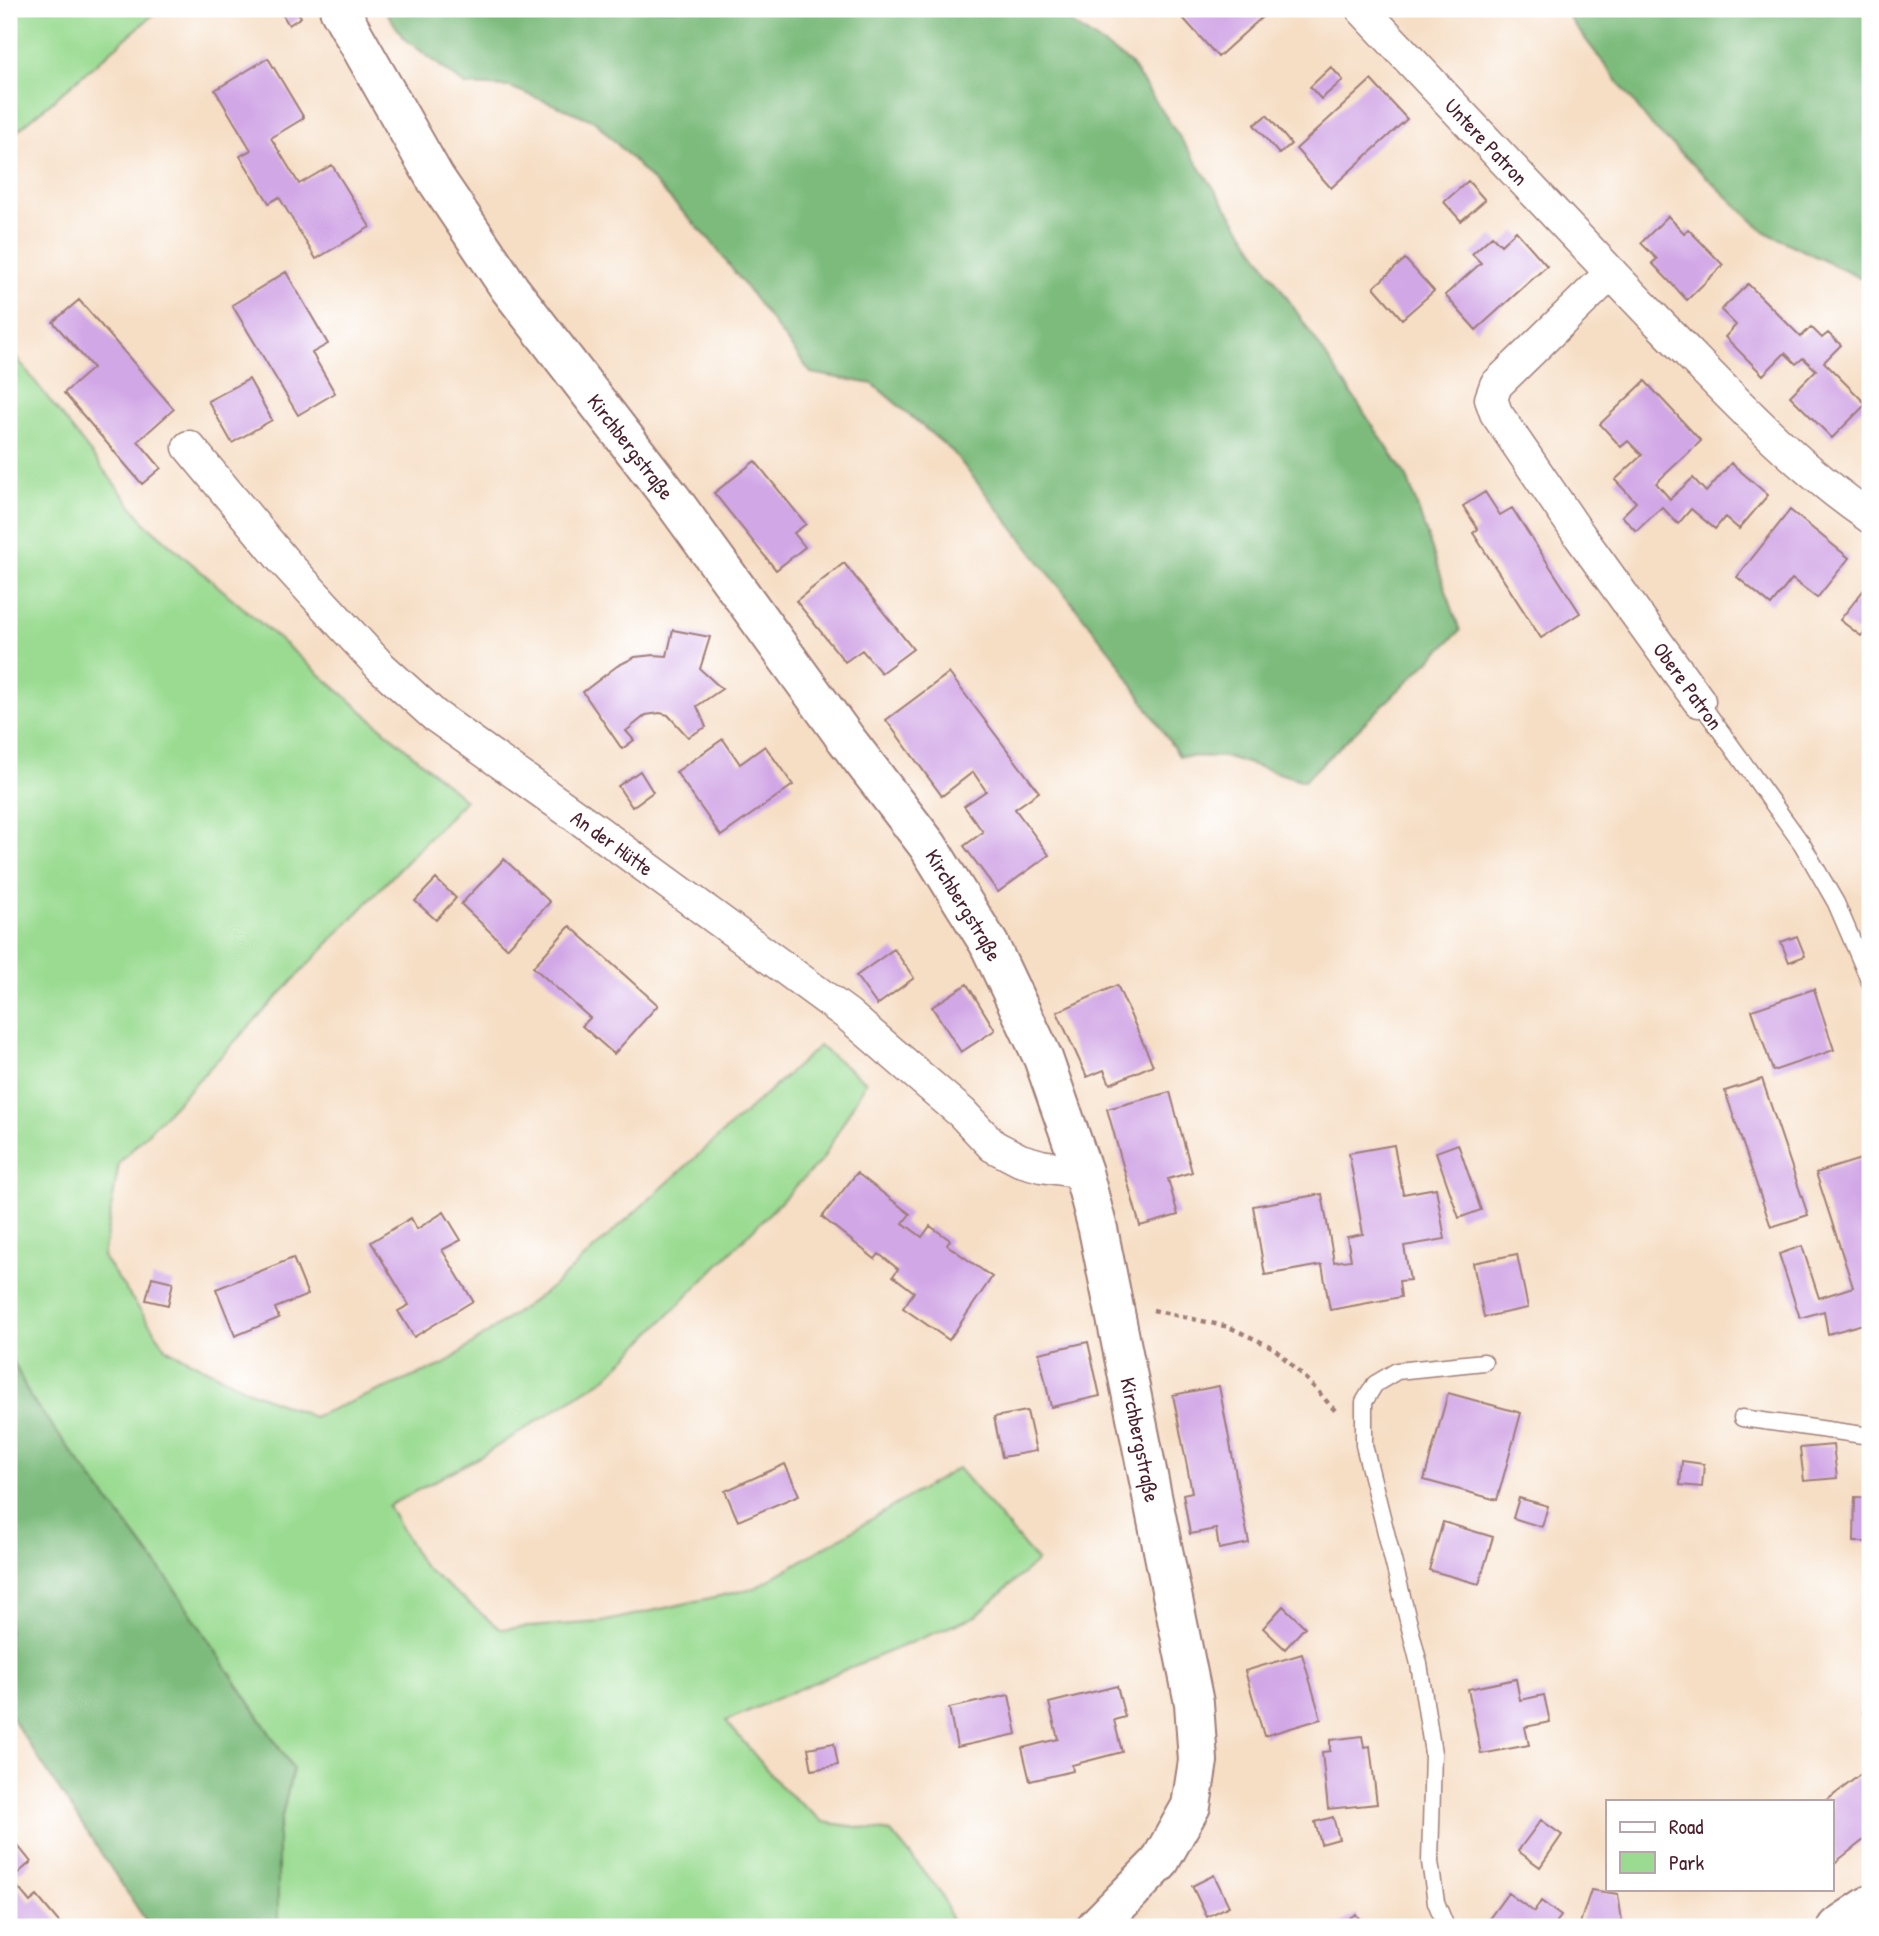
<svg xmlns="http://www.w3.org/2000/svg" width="1879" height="1936" font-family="'Patrick Hand',sans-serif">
  <rect width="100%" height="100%" fill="#fff"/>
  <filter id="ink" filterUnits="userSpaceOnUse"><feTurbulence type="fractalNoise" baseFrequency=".0143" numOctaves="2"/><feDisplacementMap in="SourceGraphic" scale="14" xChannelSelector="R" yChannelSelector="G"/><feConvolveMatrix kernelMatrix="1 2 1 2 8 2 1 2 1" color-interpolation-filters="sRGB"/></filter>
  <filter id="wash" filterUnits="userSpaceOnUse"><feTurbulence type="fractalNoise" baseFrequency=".00686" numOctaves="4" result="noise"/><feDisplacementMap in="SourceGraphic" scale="28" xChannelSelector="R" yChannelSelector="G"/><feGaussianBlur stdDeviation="1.57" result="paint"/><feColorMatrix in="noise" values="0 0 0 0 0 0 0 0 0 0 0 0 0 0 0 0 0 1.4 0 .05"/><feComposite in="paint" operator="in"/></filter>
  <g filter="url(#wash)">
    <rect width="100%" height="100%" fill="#f6dec5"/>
    <path fill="#9adb91" stroke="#727d5e" stroke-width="2" d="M 9,9 L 160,9 L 9,138 Z
      M 9,348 L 145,523 L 465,800 L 119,1163 L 103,1257 L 167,1349 L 247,1390 L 313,1417 L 443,1365 L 552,1287 L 819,1046 L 866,1082 L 822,1160 L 607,1377 L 485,1454 L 388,1506 L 423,1566 L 500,1629 L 602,1622 L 755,1588 L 958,1468 L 1037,1561 L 976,1616 L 810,1684 L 726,1721 L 784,1790 L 823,1822 L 891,1832 L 942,1894 L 954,1927 L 278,1927 L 278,1833 L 293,1769 L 171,1583 L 30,1397 L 9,1352 Z"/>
    <path fill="#7bbb7b" stroke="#626d53" stroke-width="2" d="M 384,9 L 1051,9 L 1130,63 L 1407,477 L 1460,631 L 1304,781 L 1227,757 L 1179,756 L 1114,656 L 953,452 L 873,384 L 811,373 L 710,240 L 595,121 L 510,87 L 465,85 L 404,38 Z
      M 1568,9 L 1870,9 L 1870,283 L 1765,232 L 1652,126 L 1570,19 Z
      M 9,1352 L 30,1397 L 171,1583 L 293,1769 L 278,1833 L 278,1927 L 150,1927 L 9,1714 Z"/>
    <g id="blocks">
      <path fill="#d2a7e6" d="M 279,9 L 296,9 L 301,17 L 289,25 Z
        M 1193,9 L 1271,9 L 1218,57 L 1183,18 Z
        M 268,58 L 304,118 L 271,138 L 299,184 L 332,165 L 370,227 L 316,259 L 279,197 L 269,203 L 240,156 L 251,150 L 215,90 Z
        M 1331,67 L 1343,80 L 1321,99 L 1310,87 Z
        M 1371,80 L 1407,119 L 1331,188 L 1296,149 Z
        M 1267,115 L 1291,144 L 1279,154 L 1254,125 Z
        M 1468,181 L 1485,200 L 1461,221 L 1444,202 Z
        M 1668,216 L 1684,233 L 1688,229 L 1723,265 L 1687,300 L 1652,263 L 1657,259 L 1641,243 Z
        M 1516,231 L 1547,266 L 1476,330 L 1445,295 L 1481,263 L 1472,254 L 1492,236 L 1501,245 Z
        M 1405,259 L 1434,291 L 1402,319 L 1374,287 Z
        M 286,272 L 328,344 L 312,353 L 335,393 L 298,415 L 232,305 Z
        M 1748,284 L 1801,337 L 1811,327 L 1822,338 L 1828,333 L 1841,345 L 1824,362 L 1866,404 L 1832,438 L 1790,396 L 1816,370 L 1803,358 L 1796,364 L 1785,353 L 1763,375 L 1725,337 L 1736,325 L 1721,310 Z
        M 79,300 L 174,409 L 138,441 L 161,468 L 142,484 L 64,393 L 93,368 L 53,322 Z
        M 249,379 L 272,420 L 232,443 L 208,401 Z
        M 1645,381 L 1701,441 L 1656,483 L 1670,499 L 1693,478 L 1706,492 L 1731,463 L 1768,495 L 1739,529 L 1725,517 L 1715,529 L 1691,509 L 1678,524 L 1662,507 L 1636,531 L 1622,516 L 1636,502 L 1615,480 L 1642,455 L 1628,441 L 1621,447 L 1600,424 Z
        M 755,461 L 806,524 L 794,533 L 805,547 L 776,570 L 714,493 Z
        M 1485,492 L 1500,515 L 1512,508 L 1580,613 L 1541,638 L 1473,533 L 1478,529 L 1463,506 Z
        M 1790,510 L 1849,558 L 1817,598 L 1792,579 L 1771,605 L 1737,577 Z
        M 844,563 L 913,649 L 881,673 L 862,650 L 845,662 L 796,601 Z
        M 1870,582 L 1870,632 L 1867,629 L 1861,636 L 1840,620 Z
        M 673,630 L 710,637 L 700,669 L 722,689 L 697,706 L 706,727 L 688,737 L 668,715 L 660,713 L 646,715 L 626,731 L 634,740 L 622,749 L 583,692 L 617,666 L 635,657 L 654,655 L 667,656 Z
        M 949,673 L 1039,792 L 1015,809 L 1049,855 L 998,892 L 964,846 L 983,832 L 964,806 L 986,791 L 973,772 L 942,796 L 886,720 Z
        M 723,739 L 740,764 L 765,746 L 793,785 L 721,836 L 676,772 Z
        M 640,771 L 653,792 L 632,807 L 618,786 Z
        M 504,859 L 550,902 L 507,948 L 461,904 Z
        M 436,879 L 456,898 L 436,920 L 415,901 Z
        M 570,926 L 658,1005 L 614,1054 L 582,1026 L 590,1018 L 533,967 Z
        M 1797,936 L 1805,956 L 1789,962 L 1781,942 Z
        M 894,949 L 914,978 L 877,1005 L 856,976 Z
        M 967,984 L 995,1030 L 961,1052 L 932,1007 Z
        M 1117,985 L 1153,1065 L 1110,1084 L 1104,1070 L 1087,1077 L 1057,1012 Z
        M 1814,989 L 1834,1050 L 1773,1071 L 1752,1010 Z
        M 1762,1079 L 1808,1215 L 1771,1227 L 1725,1091 Z
        M 1170,1092 L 1192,1172 L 1168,1179 L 1178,1215 L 1140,1226 L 1107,1109 Z
        M 1458,1144 L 1481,1210 L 1459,1218 L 1436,1152 Z
        M 1394,1145 L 1403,1194 L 1436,1188 L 1445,1239 L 1404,1246 L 1410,1280 L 1399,1281 L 1401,1297 L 1330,1310 L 1322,1265 L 1265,1275 L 1253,1206 L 1322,1194 L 1334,1262 L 1351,1260 L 1347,1237 L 1363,1234 L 1349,1153 Z
        M 1870,1156 L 1870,1322 L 1828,1334 L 1824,1311 L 1800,1318 L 1779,1254 L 1802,1246 L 1819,1298 L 1853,1287 L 1816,1173 Z
        M 857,1173 L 910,1214 L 903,1223 L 922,1237 L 930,1226 L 950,1240 L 947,1245 L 992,1277 L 949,1340 L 903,1308 L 914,1292 L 893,1276 L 898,1269 L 879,1254 L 875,1259 L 822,1217 Z
        M 444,1212 L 461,1240 L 442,1250 L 473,1301 L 414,1337 L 398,1311 L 409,1305 L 371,1242 L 411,1218 L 417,1229 Z
        M 1517,1254 L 1528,1308 L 1484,1317 L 1473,1263 Z
        M 293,1258 L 308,1295 L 275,1308 L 279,1318 L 235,1336 L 216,1289 Z
        M 152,1277 L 173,1282 L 168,1305 L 146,1300 Z
        M 1088,1342 L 1100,1396 L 1051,1407 L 1039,1353 Z
        M 1219,1386 L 1249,1543 L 1219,1549 L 1216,1529 L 1190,1534 L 1183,1494 L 1192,1492 L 1173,1395 Z
        M 1448,1393 L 1521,1413 L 1497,1500 L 1424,1480 Z
        M 1027,1411 L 1036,1451 L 1002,1457 L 994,1417 Z
        M 1833,1445 L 1837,1478 L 1804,1481 L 1800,1448 Z
        M 1682,1461 L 1704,1464 L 1702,1487 L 1680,1485 Z
        M 785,1464 L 799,1495 L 738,1521 L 725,1491 Z
        M 1855,1497 L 1870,1498 L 1870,1542 L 1854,1542 Z
        M 1519,1498 L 1548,1506 L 1542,1527 L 1513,1518 Z
        M 1443,1522 L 1493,1537 L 1479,1584 L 1429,1570 Z
        M 1283,1606 L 1305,1627 L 1285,1649 L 1263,1628 Z
        M 1302,1654 L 1321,1719 L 1264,1736 L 1245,1671 Z
        M 1516,1679 L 1520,1700 L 1544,1695 L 1550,1722 L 1525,1727 L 1529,1745 L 1481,1754 L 1468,1689 Z
        M 1869,1685 L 1870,1685 L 1870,1715 L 1863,1713 Z
        M 1117,1686 L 1125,1717 L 1114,1720 L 1122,1752 L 1072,1765 L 1073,1771 L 1030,1781 L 1022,1748 L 1058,1739 L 1049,1703 Z
        M 1009,1695 L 1017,1734 L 957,1747 L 949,1708 Z
        M 1362,1736 L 1364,1747 L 1370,1746 L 1377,1804 L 1328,1809 L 1322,1752 L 1330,1751 L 1330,1740 Z
        M 834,1743 L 838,1765 L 812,1770 L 808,1748 Z
        M 1870,1767 L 1870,1835 L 1832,1865 L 1832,1801 L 1826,1801 Z
        M 1333,1817 L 1339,1839 L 1321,1844 L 1315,1822 Z
        M 1541,1820 L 1562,1835 L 1540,1867 L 1518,1851 Z
        M 14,1841 L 31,1862 L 11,1879 L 30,1902 L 37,1896 L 63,1927 L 9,1927 L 9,1845 Z
        M 1214,1875 L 1229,1906 L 1207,1917 L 1192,1886 Z
        M 1591,1890 L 1618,1894 L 1623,1927 L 1579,1926 Z
        M 1508,1893 L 1534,1912 L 1541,1901 L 1561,1916 L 1553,1927 L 1483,1927 Z
        M 1356,1914 L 1364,1927 L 1335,1927 Z"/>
    </g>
  </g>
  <g filter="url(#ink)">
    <use href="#blocks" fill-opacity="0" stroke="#a07e78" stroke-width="2"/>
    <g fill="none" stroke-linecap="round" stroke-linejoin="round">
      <g stroke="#a07e78" stroke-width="19">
        <path id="lane" d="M 1699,701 L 1802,844 L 1836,903 L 1870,982
          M 1742,1418 L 1870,1436
          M 1446,1927 L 1436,1902 L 1430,1862 L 1433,1753 L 1419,1664 L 1364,1445 L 1364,1402 L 1375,1384 L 1397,1371 L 1484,1362"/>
      </g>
      <g stroke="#a07e78" stroke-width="35">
        <g id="street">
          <path id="s1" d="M 1362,9 C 1461,114 1560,220 1660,324 C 1727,392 1791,463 1870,517"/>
          <path d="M 1611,273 L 1496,385 L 1491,399 L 1496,413 L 1580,536 L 1699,701"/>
          <path id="s2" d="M 189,447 L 282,559 L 380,666 L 434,715 L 597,831 L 847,1014 L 962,1113 L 993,1146 L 1020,1160 L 1041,1166 L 1083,1172"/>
        </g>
      </g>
      <g stroke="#a07e78" stroke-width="42">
        <g id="secondary">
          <path id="s3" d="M 339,9 L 435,178 L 510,289 L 671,498 L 846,739 L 928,846 L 989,944 L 1043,1058 L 1083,1172 L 1098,1229 L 1194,1703 L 1198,1761 L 1191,1806 L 1159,1863 L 1096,1927"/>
          <path d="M 1837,1927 L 1870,1905"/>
        </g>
      </g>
      <path stroke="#a07e78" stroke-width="4.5" stroke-dasharray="5 5" stroke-linecap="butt" d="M 1153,1310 L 1229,1327 L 1274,1348 L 1315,1388 L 1338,1414"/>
      <use href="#lane" stroke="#fff" stroke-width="16"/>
      <use href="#street" stroke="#fff" stroke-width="32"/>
      <use href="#secondary" stroke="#fff" stroke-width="38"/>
    </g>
  </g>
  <g text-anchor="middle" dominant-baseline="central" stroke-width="5" stroke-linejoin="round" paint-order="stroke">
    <g font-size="21" fill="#4a1f2b" stroke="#fff">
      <text stroke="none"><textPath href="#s1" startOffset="182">Untere Patron</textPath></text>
      <text stroke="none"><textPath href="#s3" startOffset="527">Kirchbergstraße</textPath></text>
      <text transform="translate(1688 686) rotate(54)">Obere Patron</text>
      <text stroke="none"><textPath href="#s2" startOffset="583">An der Hütte</textPath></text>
      <text stroke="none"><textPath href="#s3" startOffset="1094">Kirchbergstraße</textPath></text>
      <text stroke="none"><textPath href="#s3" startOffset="1661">Kirchbergstraße</textPath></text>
    </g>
  </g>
  <rect width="1879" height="1936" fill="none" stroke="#fff" stroke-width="35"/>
  <rect x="1606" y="1800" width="228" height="91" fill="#ffffff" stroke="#b7a5aa" stroke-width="2"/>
  <rect x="1620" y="1822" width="35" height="10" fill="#ffffff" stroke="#b7a5aa" stroke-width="2"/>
  <text x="1669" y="1834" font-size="21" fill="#4a1f2b">Road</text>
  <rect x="1620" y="1852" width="35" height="21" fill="#9adb91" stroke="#b7a5aa" stroke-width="2"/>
  <text x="1669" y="1870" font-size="21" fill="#4a1f2b">Park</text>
</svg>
